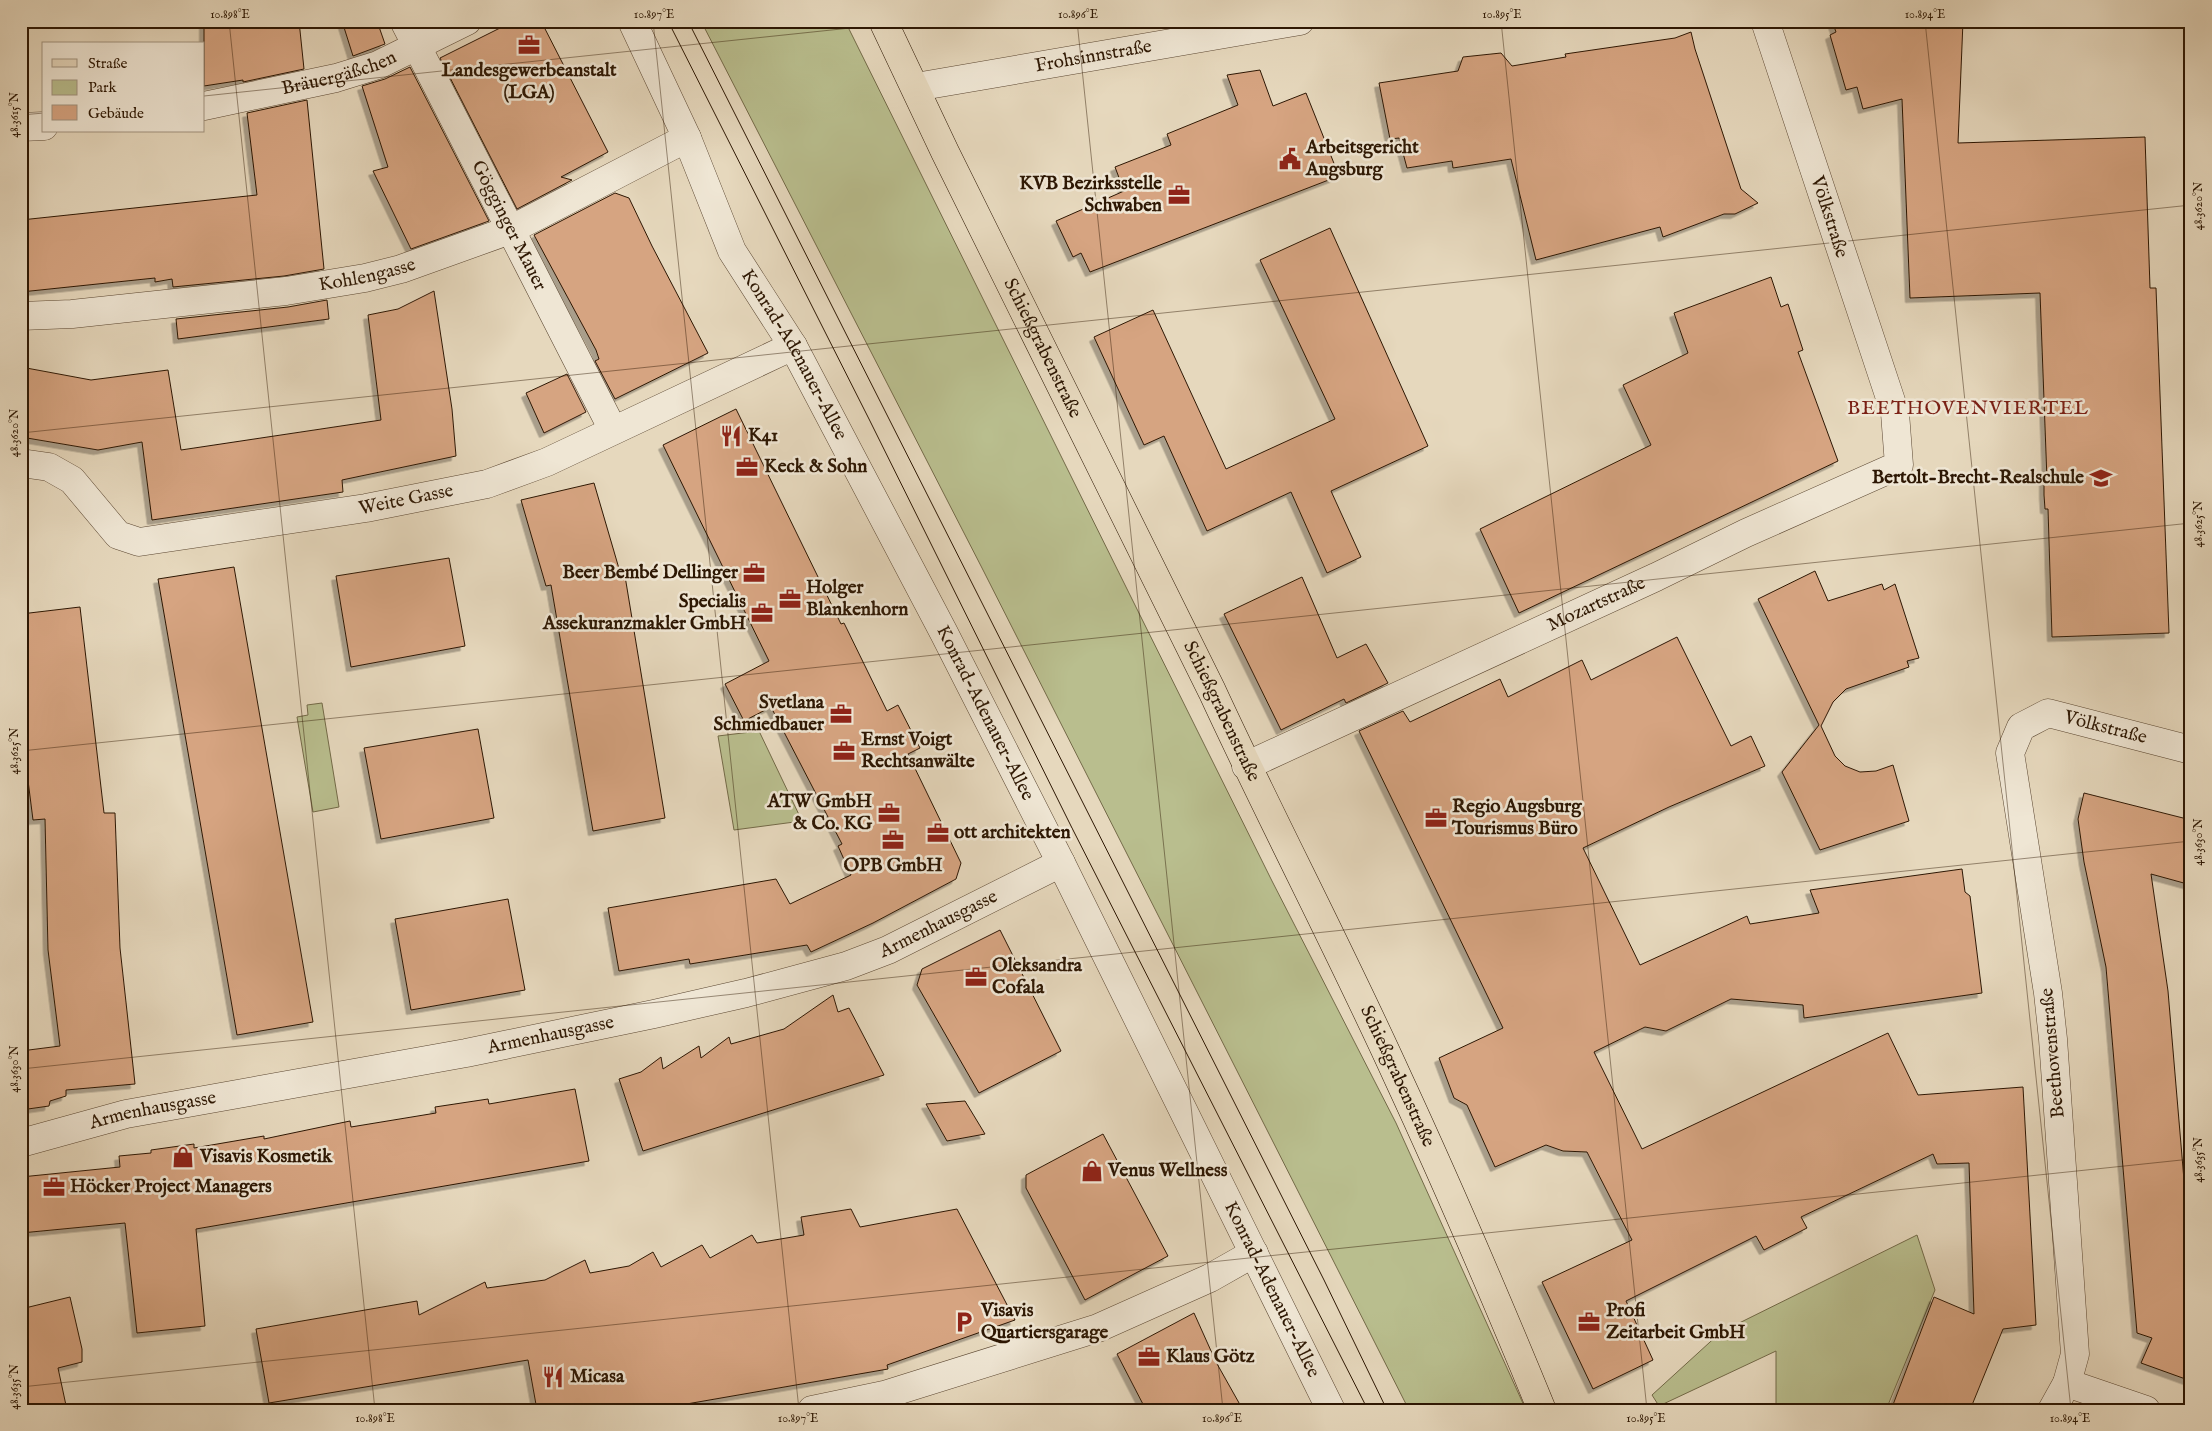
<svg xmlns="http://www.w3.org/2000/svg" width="2212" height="1431" font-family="'IM FELL English',serif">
  <defs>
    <filter id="shadow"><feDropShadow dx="-4.5" dy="4.5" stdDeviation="0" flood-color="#0004"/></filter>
  </defs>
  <rect width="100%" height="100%" fill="#e6d8bd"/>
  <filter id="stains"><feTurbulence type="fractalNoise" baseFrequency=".004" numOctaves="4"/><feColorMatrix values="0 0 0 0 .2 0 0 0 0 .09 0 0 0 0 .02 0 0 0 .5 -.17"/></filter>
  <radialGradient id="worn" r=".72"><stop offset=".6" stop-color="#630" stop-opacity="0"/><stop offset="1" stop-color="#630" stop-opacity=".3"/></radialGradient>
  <path fill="#b9be8e" stroke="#736a48" d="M 701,21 L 845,21 L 1272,881 L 1396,1123 L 1526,1410 L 1409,1410 L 982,568 Z
    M 322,703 L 339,807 L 313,812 L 297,717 L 308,715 L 307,705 Z
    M 759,731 L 802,821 L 734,830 L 718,736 Z
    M 1917,1235 L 1935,1290 L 1886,1410 L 1776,1410 L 1776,1351 L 1659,1406 L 1652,1395 L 1721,1332 Z"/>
  <path fill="#d6a481" stroke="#2d1703" filter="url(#shadow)" d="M 204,21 L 299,21 L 304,69 L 243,82 L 243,80 L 204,86 Z
    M 342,21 L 377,21 L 385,44 L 353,56 Z
    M 514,21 L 541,21 L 608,152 L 561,177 L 572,180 L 517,209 L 440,58 Z
    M 1832,21 L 1963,21 L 1958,143 L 2145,137 L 2150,288 L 2156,288 L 2169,633 L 2052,637 L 2048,509 L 2045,509 L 2044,495 L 2044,480 L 2047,480 L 2040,293 L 1910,298 L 1902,99 L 1863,109 L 1857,87 L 1846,90 L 1830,35 L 1836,32 Z
    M 1691,32 L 1695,49 L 1741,189 L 1758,203 L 1735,214 L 1724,214 L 1663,237 L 1660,227 L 1536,260 L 1511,159 L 1453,168 L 1452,161 L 1407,168 L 1399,138 L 1390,139 L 1379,83 L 1458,71 L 1463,57 L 1501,53 L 1512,66 L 1566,57 L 1565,54 L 1675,38 Z
    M 410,67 L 489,221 L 411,249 L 373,171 L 388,167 L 362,86 L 385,79 Z
    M 1260,70 L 1273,106 L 1306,93 L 1339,176 L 1090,272 L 1081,253 L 1073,257 L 1056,221 L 1124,191 L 1115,167 L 1171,145 L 1167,134 L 1238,105 L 1227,75 Z
    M 307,100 L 324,269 L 284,276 L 173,287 L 172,279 L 155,282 L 155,278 L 21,292 L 21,220 L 257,195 L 247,113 Z
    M 615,193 L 629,198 L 652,246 L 708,353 L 615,399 L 595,361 L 599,359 L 596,350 L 534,235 Z
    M 1330,228 L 1428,446 L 1331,491 L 1361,557 L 1327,573 L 1291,492 L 1207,531 L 1164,436 L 1144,445 L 1094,337 L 1153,310 L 1226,469 L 1335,419 L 1260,260 Z
    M 1771,277 L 1781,307 L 1788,304 L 1803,350 L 1798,352 L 1838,461 L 1519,613 L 1480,529 L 1651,445 L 1623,385 L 1688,353 L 1674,313 Z
    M 434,291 L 452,409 L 456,456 L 342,480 L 343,492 L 152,520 L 142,442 L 98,450 L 21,437 L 21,367 L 91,380 L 168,370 L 181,450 L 381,420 L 368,315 L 398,309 Z
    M 327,300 L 329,319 L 178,339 L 176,319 L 288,307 Z
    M 567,374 L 586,412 L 544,433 L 526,393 Z
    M 736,409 L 841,624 L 844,623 L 887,711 L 898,705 L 920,748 L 908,754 L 961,863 L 956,879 L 873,923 L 811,952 L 807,945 L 690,964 L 689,959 L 619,971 L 608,908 L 776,879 L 790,904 L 851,875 L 838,846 L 842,844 L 771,707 L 744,721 L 725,684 L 769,661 L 663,445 Z
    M 594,483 L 620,572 L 624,570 L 665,818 L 593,831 L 551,585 L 546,586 L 521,500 Z
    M 449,558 L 465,646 L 351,667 L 336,576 Z
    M 234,567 L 313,1022 L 237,1035 L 158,579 Z
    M 1815,571 L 1828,601 L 1882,584 L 1884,590 L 1895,584 L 1919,658 L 1907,661 L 1909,667 L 1846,689 L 1833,702 L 1821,726 L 1835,756 L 1845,766 L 1860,772 L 1876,771 L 1893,765 L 1909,821 L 1820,850 L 1782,772 L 1819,725 L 1758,599 Z
    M 1302,577 L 1337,658 L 1366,644 L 1388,683 L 1346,703 L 1344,699 L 1281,730 L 1224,614 Z
    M 80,607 L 104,813 L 115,813 L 120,948 L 135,1084 L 66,1090 L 66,1096 L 50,1101 L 49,1106 L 21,1110 L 21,1051 L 60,1046 L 48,950 L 45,819 L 33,820 L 21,725 L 21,614 Z
    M 1677,637 L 1731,746 L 1751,736 L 1765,766 L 1669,807 L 1583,848 L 1640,965 L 1747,916 L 1750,924 L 1819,913 L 1810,890 L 1962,869 L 1965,892 L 1970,896 L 1982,993 L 1804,1018 L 1803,1005 L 1731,999 L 1666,1031 L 1645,1027 L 1594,1052 L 1642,1149 L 1888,1033 L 1918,1095 L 2023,1087 L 2036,1325 L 2003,1329 L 1970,1410 L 1891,1410 L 1934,1297 L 1974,1314 L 1969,1163 L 1937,1164 L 1933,1154 L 1801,1217 L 1807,1228 L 1764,1250 L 1756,1236 L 1626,1301 L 1653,1360 L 1593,1389 L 1542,1282 L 1632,1240 L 1587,1152 L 1563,1151 L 1546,1145 L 1495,1167 L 1467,1105 L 1454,1098 L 1439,1058 L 1503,1028 L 1359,731 L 1403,711 L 1410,722 L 1500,679 L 1508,697 L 1582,660 L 1591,680 Z
    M 478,729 L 494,818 L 381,839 L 364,748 Z
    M 2084,793 L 2191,820 L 2191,885 L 2151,874 L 2168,991 L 2185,1192 L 2191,1194 L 2191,1381 L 2141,1363 L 2152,1338 L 2137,1333 L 2106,967 L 2084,862 L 2078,819 Z
    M 508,899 L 525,990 L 411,1010 L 395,919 Z
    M 1000,930 L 1061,1051 L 979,1093 L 917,985 L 922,969 Z
    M 833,995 L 838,1012 L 849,1008 L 884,1075 L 643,1151 L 619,1079 L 641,1072 L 661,1057 L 663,1069 L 699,1046 L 701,1058 L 729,1037 L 731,1044 L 784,1029 Z
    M 575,1089 L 589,1161 L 196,1229 L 205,1326 L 137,1333 L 125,1223 L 21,1233 L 21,1177 L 120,1167 L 119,1156 L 151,1153 L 151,1150 L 194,1144 L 194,1148 L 264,1136 L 264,1139 L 350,1121 L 351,1127 L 436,1113 L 435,1107 L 488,1099 L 489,1104 Z
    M 965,1101 L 985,1134 L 947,1141 L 926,1104 Z
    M 1103,1134 L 1168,1256 L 1085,1300 L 1026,1188 L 1026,1175 Z
    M 851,1209 L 860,1227 L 957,1209 L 1015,1320 L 887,1365 L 888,1369 L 652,1410 L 537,1410 L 528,1360 L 269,1403 L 256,1329 L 417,1301 L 419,1315 L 485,1282 L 487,1288 L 545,1280 L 585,1260 L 590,1273 L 629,1266 L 653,1252 L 661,1267 L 702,1245 L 710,1258 L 752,1235 L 757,1243 L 804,1235 L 801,1217 Z
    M 70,1297 L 82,1349 L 82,1362 L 58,1368 L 67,1410 L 21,1410 L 21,1309 Z
    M 1194,1313 L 1216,1362 L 1243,1410 L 1146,1410 L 1117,1354 Z"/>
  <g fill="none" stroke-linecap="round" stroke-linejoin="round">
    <g stroke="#5b4732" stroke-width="29">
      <g id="minor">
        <path id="s1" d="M 404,21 L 613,430"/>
        <path id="s2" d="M 632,21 L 687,138 L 732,251 L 793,346 L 944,633 L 1061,863 L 1331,1410"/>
        <path id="s3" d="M 916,87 L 1300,21"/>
        <path id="s4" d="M 204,106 L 336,78 L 378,65 L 467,21"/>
        <path d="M 21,127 L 44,126"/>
        <path id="s5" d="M 21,316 L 72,314 L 286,291 L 365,278 L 401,269 L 510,230 L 687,138"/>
        <path id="s6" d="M 21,463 L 49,467 L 72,480 L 118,535 L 139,542 L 366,508 L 487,484 L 547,462 L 793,346"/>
        <path id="s7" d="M 1246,766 L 1656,577 L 1746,533 L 1899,465 L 1895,413 L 1765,21"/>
        <path id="s8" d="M 21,1143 L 126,1114 L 466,1053 L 654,1014 L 746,993 L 846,966 L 888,950 L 1061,863"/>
        <path d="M 2067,1383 L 2146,1410"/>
        <path d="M 812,1410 L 884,1395 L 1098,1328 L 1210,1278 L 1254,1253"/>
        <path id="s9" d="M 2052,1410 L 2067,1383 L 2075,1354 L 2053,1039 L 2048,993 L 2010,753 L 2021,727 L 2048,713 L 2191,750"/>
      </g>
    </g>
    <g stroke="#2d1703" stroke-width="29">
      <g id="major">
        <path id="s10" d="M 883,21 L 945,152 L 1212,691 C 1272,821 1339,948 1398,1078 C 1449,1188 1496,1298 1542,1410"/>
      </g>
    </g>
    <use href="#minor" stroke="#efe6d4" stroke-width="28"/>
    <use href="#major" stroke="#e6d8bd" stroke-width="28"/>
    <path stroke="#2d1703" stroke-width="1" d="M 668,21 L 869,419 L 1072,828 L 1368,1410
      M 688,21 L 1324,1280 L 1387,1410"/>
  </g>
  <path fill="none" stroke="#2d1703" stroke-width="1" stroke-opacity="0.45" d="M 229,21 L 375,1410M 653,21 L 799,1410M 1077,21 L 1223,1410M 1501,21 L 1647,1410M 1925,21 L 2071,1410M 204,96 L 917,21M 21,115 L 44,113M 21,433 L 2191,205M 21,751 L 2191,523M 21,1069 L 2191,841M 21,1387 L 2191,1159"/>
  <defs>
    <g id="office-bare" transform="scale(1.725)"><path d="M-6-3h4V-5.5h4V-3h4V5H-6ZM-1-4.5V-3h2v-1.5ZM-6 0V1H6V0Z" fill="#8f2418" stroke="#efe6d4" stroke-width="2.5" paint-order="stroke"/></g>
    <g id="civic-bare" transform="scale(1.725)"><path d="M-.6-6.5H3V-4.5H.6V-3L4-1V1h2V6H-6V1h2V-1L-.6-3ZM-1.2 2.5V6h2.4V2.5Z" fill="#8f2418" stroke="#efe6d4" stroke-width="2.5" paint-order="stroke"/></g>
    <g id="restaurant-bare" transform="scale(1.725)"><path d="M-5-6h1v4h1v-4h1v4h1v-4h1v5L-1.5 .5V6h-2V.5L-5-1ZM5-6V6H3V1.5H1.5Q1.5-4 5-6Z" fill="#8f2418" stroke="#efe6d4" stroke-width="2.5" paint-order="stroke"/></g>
    <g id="school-bare" transform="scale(1.725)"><path d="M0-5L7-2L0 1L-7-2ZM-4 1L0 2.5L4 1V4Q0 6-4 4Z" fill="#8f2418" stroke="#efe6d4" stroke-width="2.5" paint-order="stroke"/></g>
    <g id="shop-bare" transform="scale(1.725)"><path d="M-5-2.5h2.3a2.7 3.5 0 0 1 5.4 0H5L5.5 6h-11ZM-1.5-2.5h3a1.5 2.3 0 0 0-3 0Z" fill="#8f2418" stroke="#efe6d4" stroke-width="2.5" paint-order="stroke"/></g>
    <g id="parking-bare" transform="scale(1.725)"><path d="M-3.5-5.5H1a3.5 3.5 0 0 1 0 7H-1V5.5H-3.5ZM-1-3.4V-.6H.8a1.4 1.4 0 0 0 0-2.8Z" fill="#8f2418" stroke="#efe6d4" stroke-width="2.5" paint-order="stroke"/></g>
  </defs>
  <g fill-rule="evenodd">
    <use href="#office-bare" x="529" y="45"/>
    <use href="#civic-bare" x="1290" y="159"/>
    <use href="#office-bare" x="1179" y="195"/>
    <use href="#restaurant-bare" x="731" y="436"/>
    <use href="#office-bare" x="747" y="467"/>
    <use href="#school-bare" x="2101" y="478"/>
    <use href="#office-bare" x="754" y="573"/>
    <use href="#office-bare" x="790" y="599"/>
    <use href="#office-bare" x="762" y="613"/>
    <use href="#office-bare" x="841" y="714"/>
    <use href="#office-bare" x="844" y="751"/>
    <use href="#office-bare" x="889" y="813"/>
    <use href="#office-bare" x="1436" y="818"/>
    <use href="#office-bare" x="938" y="833"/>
    <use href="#office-bare" x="893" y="840"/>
    <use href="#office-bare" x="976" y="977"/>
    <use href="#shop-bare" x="183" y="1157"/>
    <use href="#shop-bare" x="1092" y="1171"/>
    <use href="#office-bare" x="54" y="1187"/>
    <use href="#parking-bare" x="964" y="1322"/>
    <use href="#office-bare" x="1589" y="1322"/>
    <use href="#office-bare" x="1149" y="1357"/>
    <use href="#restaurant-bare" x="553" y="1377"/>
  </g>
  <g text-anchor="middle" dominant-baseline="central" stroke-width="5" stroke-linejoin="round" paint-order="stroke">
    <g font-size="19" fill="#2d1703" stroke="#efe6d4">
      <text stroke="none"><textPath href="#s3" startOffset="180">Frohsinnstraße</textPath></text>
      <text stroke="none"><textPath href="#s4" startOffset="139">Bräuergäßchen</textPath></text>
      <text transform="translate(1829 217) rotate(72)">Völkstraße</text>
      <text stroke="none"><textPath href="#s1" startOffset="230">Gögginger Mauer</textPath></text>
      <text stroke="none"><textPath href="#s5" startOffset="349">Kohlengasse</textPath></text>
      <text stroke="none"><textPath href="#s10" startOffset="364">Schießgrabenstraße</textPath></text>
      <text stroke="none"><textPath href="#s2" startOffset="372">Konrad-Adenauer-Allee</textPath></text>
      <text stroke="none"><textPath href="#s6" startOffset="419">Weite Gasse</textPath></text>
      <text stroke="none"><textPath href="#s7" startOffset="386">Mozartstraße</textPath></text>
      <text stroke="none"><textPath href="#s10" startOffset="769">Schießgrabenstraße</textPath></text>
      <text stroke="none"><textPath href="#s2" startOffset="778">Konrad-Adenauer-Allee</textPath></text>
      <text stroke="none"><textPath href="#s9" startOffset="784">Völkstraße</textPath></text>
      <text stroke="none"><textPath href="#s8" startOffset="946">Armenhausgasse</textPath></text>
      <text stroke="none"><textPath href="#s8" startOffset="541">Armenhausgasse</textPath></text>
      <text transform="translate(2053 1053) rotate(-95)">Beethovenstraße</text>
      <text stroke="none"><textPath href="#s10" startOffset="1174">Schießgrabenstraße</textPath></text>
      <text stroke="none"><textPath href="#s8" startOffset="136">Armenhausgasse</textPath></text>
      <text stroke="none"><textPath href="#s2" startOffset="1422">Konrad-Adenauer-Allee</textPath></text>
    </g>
    <g font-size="19" font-weight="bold" fill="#2d1703" stroke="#efe6d4" text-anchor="start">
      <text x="529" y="71" text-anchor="middle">Landesgewerbeanstalt<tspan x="529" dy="22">(LGA)</tspan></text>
      <text x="1306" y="148">Arbeitsgericht<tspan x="1306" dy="22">Augsburg</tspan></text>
      <text x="1162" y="184" text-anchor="end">KVB Bezirksstelle<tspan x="1162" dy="22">Schwaben</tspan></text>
      <text x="748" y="436">K41</text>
      <text x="764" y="467">Keck &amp; Sohn</text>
      <text x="2084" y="478" text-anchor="end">Bertolt-Brecht-Realschule</text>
      <text x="738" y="573" text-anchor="end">Beer Bembé Dellinger</text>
      <text x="806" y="588">Holger<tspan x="806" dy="22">Blankenhorn</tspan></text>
      <text x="746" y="602" text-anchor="end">Specialis<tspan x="746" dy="22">Assekuranzmakler GmbH</tspan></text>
      <text x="824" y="703" text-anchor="end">Svetlana<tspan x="824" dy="22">Schmiedbauer</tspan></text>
      <text x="861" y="740">Ernst Voigt<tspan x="861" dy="22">Rechtsanwälte</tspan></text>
      <text x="872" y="802" text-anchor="end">ATW GmbH<tspan x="872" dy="22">&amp; Co. KG</tspan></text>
      <text x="1452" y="807">Regio Augsburg<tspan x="1452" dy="22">Tourismus Büro</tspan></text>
      <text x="954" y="833">ott architekten</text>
      <text x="893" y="866" text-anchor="middle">OPB GmbH</text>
      <text x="992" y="966">Oleksandra<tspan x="992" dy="22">Cofala</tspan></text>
      <text x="200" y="1157">Visavis Kosmetik</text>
      <text x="1108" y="1171">Venus Wellness</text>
      <text x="70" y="1187">Höcker Project Managers</text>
      <text x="981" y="1311">Visavis<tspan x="981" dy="22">Quartiersgarage</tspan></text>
      <text x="1606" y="1311">Profi<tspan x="1606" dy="22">Zeitarbeit GmbH</tspan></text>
      <text x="1166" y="1357">Klaus Götz</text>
      <text x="570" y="1377">Micasa</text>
    </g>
    <g font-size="20" letter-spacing="1" fill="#7a1f14" stroke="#efe6d4">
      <text x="1968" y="408">BEETHOVENVIERTEL</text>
    </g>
  </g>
  <rect width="2212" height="1431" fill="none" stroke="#e6d8bd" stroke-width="55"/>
  <rect x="42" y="42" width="162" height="90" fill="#efe6d4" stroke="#a19380"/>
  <rect x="52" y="59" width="25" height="8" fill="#e6d8bd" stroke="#a19380"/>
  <text x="88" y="68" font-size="15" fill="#2d1703">Straße</text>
  <rect x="52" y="80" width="25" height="15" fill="#b9be8e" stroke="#a19380"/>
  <text x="88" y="92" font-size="15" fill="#2d1703">Park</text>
  <rect x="52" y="105" width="25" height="15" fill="#d6a481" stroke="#a19380"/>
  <text x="88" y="118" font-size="15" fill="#2d1703">Gebäude</text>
  <rect x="28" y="28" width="2156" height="1376" fill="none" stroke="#2d1703" stroke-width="2"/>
  <g font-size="12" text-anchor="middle" fill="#2d1703">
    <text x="230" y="18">10.898°E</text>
    <text x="654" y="18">10.897°E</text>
    <text x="1078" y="18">10.896°E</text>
    <text x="1502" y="18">10.895°E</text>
    <text x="1925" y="18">10.894°E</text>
    <text transform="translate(14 115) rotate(-90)" y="4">48.3615°N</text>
    <text transform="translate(2198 206) rotate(-90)" y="4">48.3620°N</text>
    <text transform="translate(14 433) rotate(-90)" y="4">48.3620°N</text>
    <text transform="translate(2198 524) rotate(-90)" y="4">48.3625°N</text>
    <text transform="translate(14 751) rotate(-90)" y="4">48.3625°N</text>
    <text transform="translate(2198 842) rotate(-90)" y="4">48.3630°N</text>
    <text transform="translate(14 1069) rotate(-90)" y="4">48.3630°N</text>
    <text transform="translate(2198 1160) rotate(-90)" y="4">48.3635°N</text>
    <text transform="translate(14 1387) rotate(-90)" y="4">48.3635°N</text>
    <text x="375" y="1422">10.898°E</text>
    <text x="798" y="1422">10.897°E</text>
    <text x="1222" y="1422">10.896°E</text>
    <text x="1646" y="1422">10.895°E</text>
    <text x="2070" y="1422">10.894°E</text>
  </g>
  <rect width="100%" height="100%" filter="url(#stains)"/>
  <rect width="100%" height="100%" fill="url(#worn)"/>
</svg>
